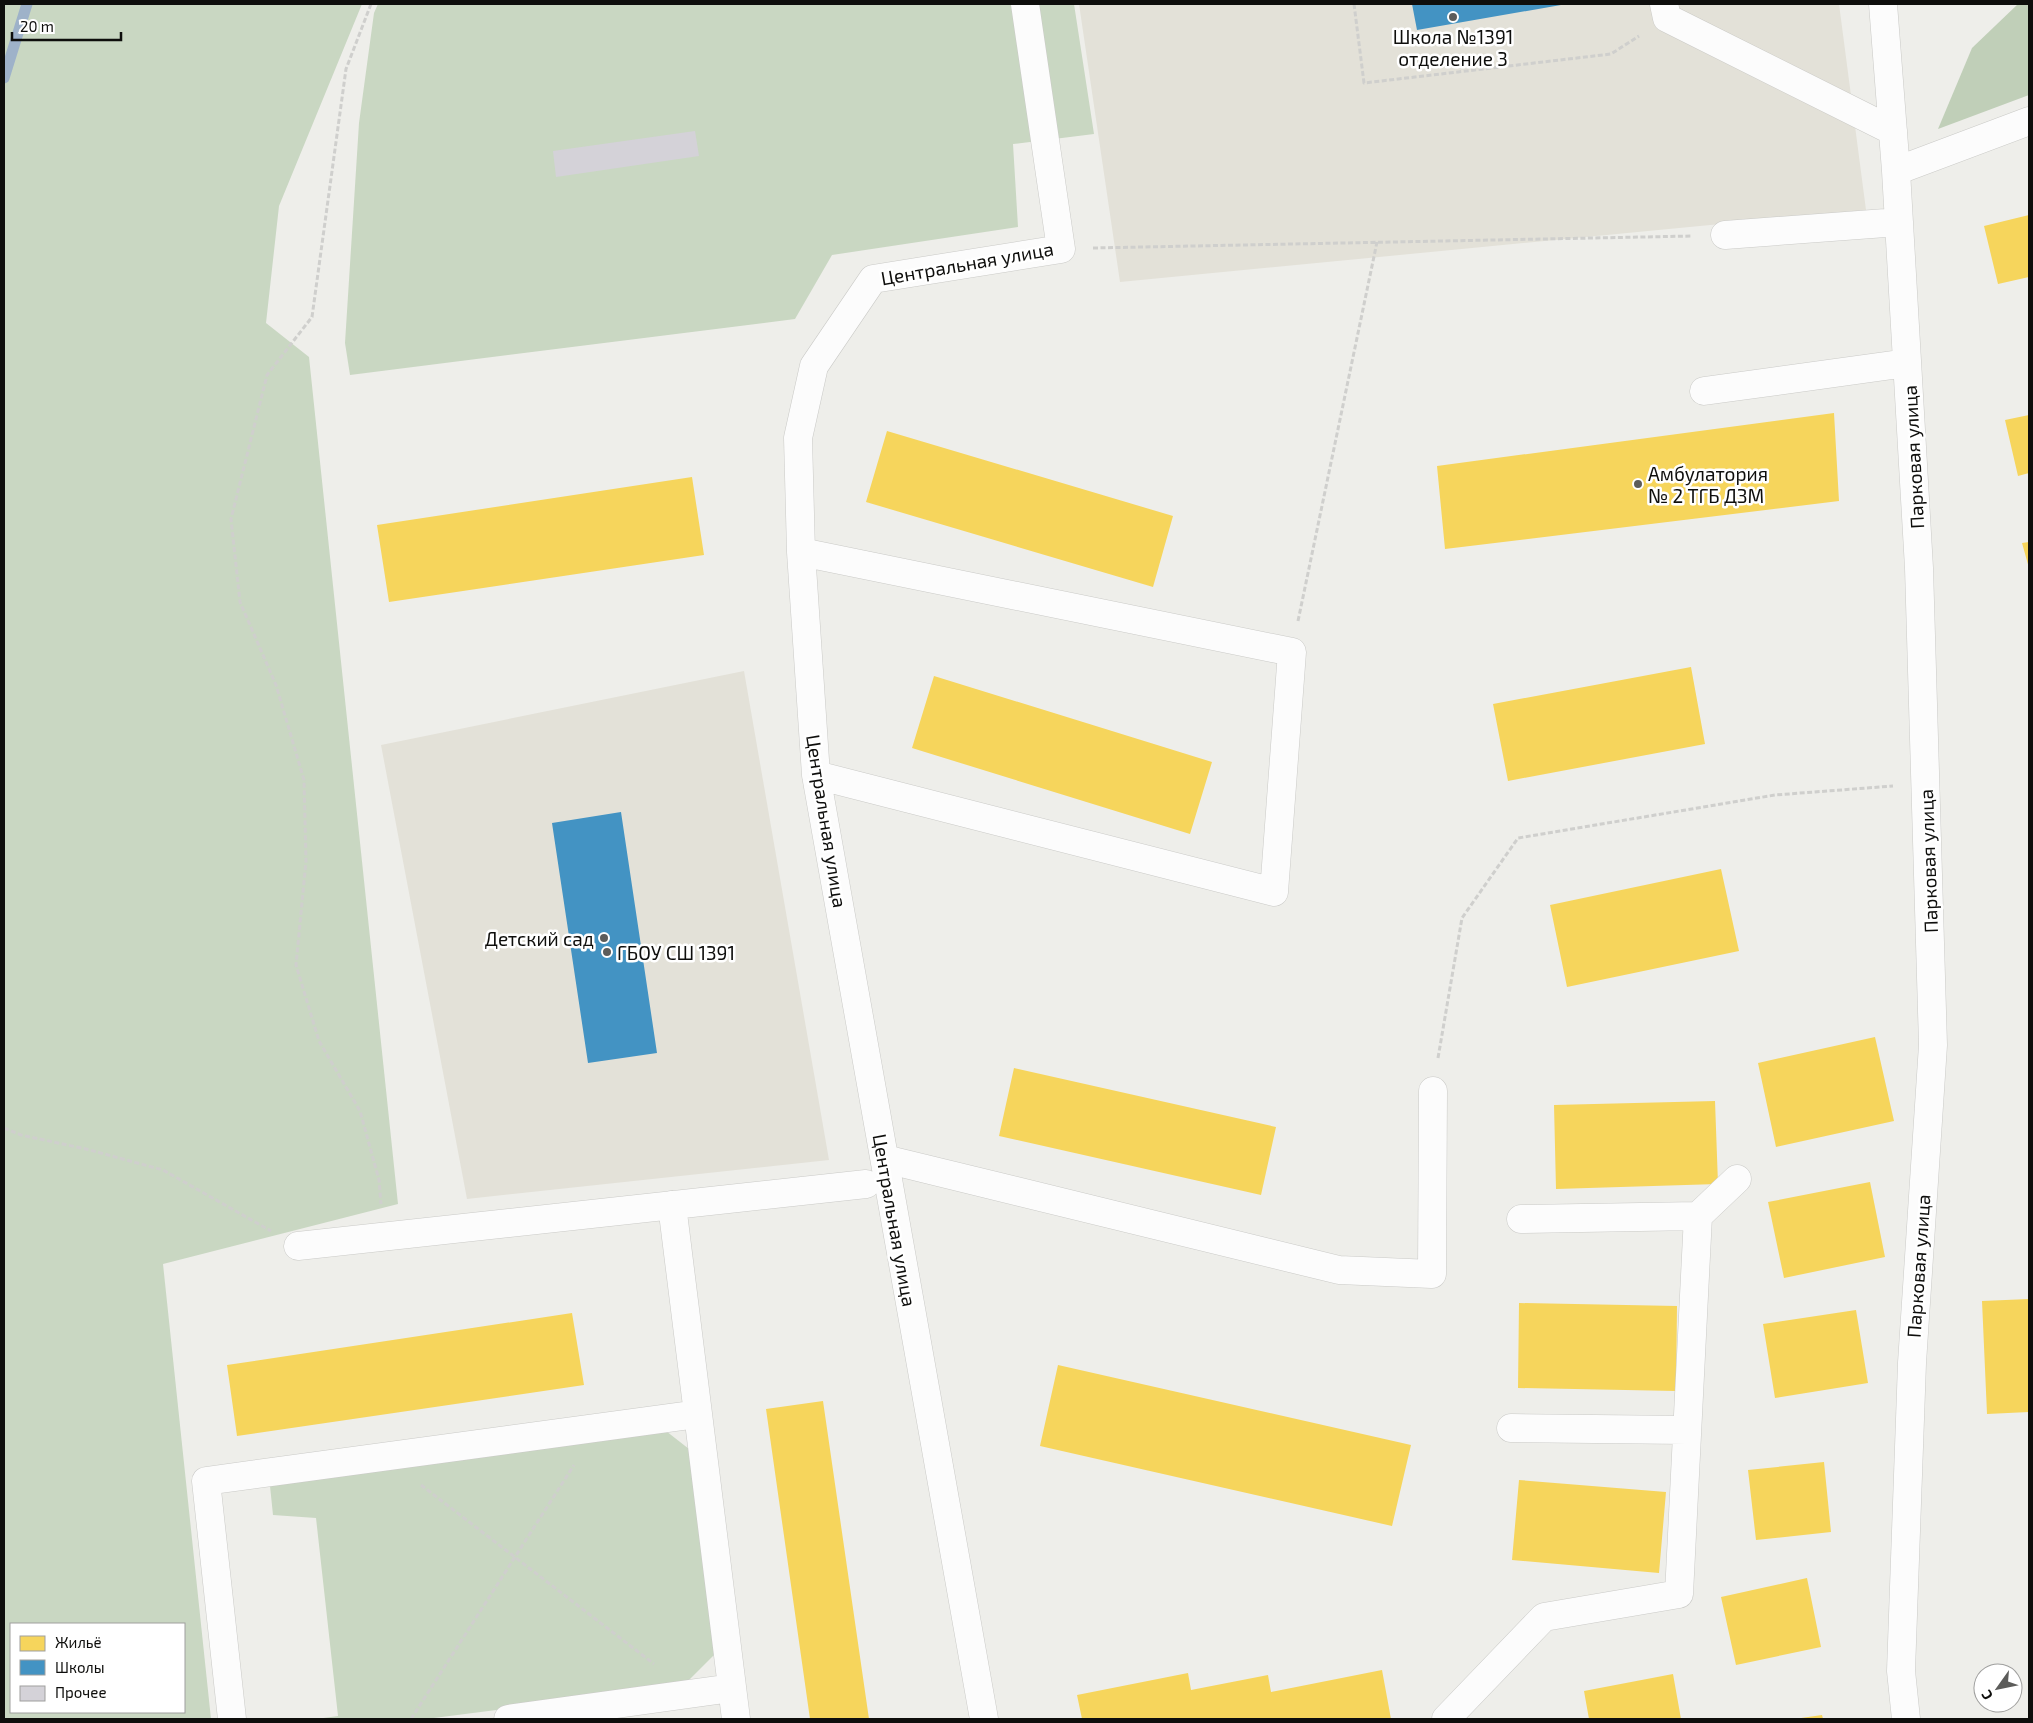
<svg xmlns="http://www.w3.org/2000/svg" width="2033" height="1723" font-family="'Exo 2',sans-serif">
  <rect width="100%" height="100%" fill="#eeeeea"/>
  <path fill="#e3e1d8" d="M 1079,4 L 1839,4 L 1866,210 L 1120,282 Z
    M 744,671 L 829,1160 L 467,1199 L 381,745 Z"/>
  <path fill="#c9d7c2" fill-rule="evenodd" d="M 4,4 L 362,4 L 279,206 L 266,323 L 309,357 L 398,1204 L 163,1264 L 211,1719 L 4,1719 ZM 11,1624 L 184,1624 L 184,1712 L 11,1712 Z
    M 378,4 L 1074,4 L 1094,134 L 1013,144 L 1018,227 L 832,255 L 795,319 L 350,375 L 345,343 L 359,123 L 374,13 Z
    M 666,1431 L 689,1449 L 715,1654 L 683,1686 L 426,1719 L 316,1719 L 338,1716 L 316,1518 L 273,1515 L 270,1486 Z"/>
  <path fill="#c0cfb8" d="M 2018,4 L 2029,4 L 2029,95 L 1938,129 L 1972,48 Z"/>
  <path fill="#f6d55c" d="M 2029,215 L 2029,277 L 1998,284 L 1984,226 Z
    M 1834,413 L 1839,501 L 1445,549 L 1437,466 Z
    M 2029,415 L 2029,473 L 2018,476 L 2005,420 Z
    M 887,431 L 1173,516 L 1153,587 L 866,502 Z
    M 692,477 L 704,555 L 389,602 L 377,525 Z
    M 2029,542 L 2029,568 L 2022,543 Z
    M 1691,667 L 1705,744 L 1508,781 L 1493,704 Z
    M 934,676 L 1212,762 L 1190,834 L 912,748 Z
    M 1721,869 L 1739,951 L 1567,987 L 1550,905 Z
    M 1875,1037 L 1894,1121 L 1776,1147 L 1758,1063 Z
    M 1014,1068 L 1276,1127 L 1261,1195 L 999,1136 Z
    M 1715,1101 L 1718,1184 L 1556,1189 L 1554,1105 Z
    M 1870,1182 L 1885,1257 L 1784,1278 L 1768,1202 Z
    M 2029,1299 L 2029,1412 L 1987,1414 L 1982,1301 Z
    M 1519,1303 L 1677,1306 L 1676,1391 L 1518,1388 Z
    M 1856,1310 L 1868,1383 L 1775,1398 L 1763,1324 Z
    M 572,1313 L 584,1385 L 237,1436 L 227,1365 Z
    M 1058,1365 L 1411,1445 L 1392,1526 L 1040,1446 Z
    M 823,1401 L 869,1719 L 810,1719 L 766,1409 Z
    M 1824,1462 L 1831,1532 L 1756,1540 L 1748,1470 Z
    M 1519,1480 L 1666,1492 L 1659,1573 L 1512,1560 Z
    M 1807,1578 L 1821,1647 L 1736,1665 L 1721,1597 Z
    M 1382,1670 L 1391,1719 L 1082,1719 L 1077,1695 L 1188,1673 L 1191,1690 L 1268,1675 L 1271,1692 Z
    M 1673,1674 L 1681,1719 L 1589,1719 L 1584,1691 Z
    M 1822,1715 L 1823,1719 L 1801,1719 L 1801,1718 Z"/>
  <path fill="#4393c3" d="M 1412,4 L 1561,4 L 1561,5 L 1417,30 Z
    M 621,812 L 657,1053 L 588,1063 L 552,823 Z"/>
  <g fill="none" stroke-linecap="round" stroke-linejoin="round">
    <path stroke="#9eb2c9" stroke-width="11" d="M 4,78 L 27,4"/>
  </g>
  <path fill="#d4d2d8" d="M 695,131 L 699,156 L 556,177 L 553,151 Z"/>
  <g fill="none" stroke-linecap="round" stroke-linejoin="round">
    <g stroke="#cacac7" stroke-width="29">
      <path id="minor" d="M 1664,4 L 1667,18 L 1893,131
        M 1883,4 L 1896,171 L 1919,568 L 1933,1045 L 1912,1363 L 1901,1671 L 1906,1719
        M 1896,171 L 2029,121
        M 1725,235 L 1899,222
        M 1704,391 L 1907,363
        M 801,552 L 1292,652 L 1274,892 L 816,775
        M 885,1159 L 1339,1270 L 1432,1274 L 1433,1091
        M 672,1205 L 736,1719
        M 1521,1219 L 1698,1216
        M 298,1246 L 866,1184
        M 1511,1428 L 1687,1430
        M 232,1719 L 206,1481 L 698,1414
        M 508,1719 L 732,1688
        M 984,1719 L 816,775 L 801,552 L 798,438 L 814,366 L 873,279 L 1061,249 L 1025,4
        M 1446,1719 L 1544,1617 L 1679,1594 L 1698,1216 L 1737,1179"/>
    </g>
    <path stroke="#cfcfcd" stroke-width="3" stroke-dasharray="5 2.5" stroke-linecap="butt" d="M 371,4 L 346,69 L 312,317 L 267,375 L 231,519 L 240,602 L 276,685 L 304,780 L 306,861 L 296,965 L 319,1041 L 360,1111 L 379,1180 L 381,1204
      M 1354,4 L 1364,83 L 1611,54 L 1639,36
      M 1093,248 L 1692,236
      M 1298,621 L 1377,242
      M 1438,1058 L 1462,918 L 1518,838 L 1775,795 L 1893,786
      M 4,1128 L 21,1135 L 86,1149 L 163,1170 L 271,1231
      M 421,1485 L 654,1664
      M 411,1719 L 574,1465"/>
    <use href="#minor" stroke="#fcfcfc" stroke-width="28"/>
  </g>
  <g fill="#5c5c5a" stroke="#fff" stroke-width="2">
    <circle cx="1453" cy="17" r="5"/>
    <circle cx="1638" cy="484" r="5"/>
    <circle cx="604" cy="938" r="5"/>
    <circle cx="607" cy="952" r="5"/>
  </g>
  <g text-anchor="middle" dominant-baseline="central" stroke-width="5" stroke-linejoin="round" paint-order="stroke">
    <g font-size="19" fill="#0e0e0c" stroke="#fff" text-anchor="start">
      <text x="1453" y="36" text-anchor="middle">Школа №1391<tspan x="1453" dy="22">отделение 3</tspan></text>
      <text x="1648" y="473">Амбулатория<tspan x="1648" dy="22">№ 2 ТГБ ДЗМ</tspan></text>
      <text x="594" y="938" text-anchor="end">Детский сад</text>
      <text x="617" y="952">ГБОУ СШ 1391</text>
    </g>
    <g font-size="19" fill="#0e0e0c" stroke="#fff">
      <text transform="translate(967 263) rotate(-10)">Центральная улица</text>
      <text transform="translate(1913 457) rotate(-93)">Парковая улица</text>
      <text transform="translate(827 821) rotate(81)">Центральная улица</text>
      <text transform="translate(1928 861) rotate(-92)">Парковая улица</text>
      <text transform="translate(895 1220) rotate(80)">Центральная улица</text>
      <text transform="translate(1918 1266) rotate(-86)">Парковая улица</text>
    </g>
  </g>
  <rect width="2033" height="1723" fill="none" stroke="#0e0e0c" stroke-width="10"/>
  <rect x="10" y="1623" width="175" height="90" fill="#ffffff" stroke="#9f9f9e"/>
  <rect x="20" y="1636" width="25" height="15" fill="#f6d55c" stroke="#9f9f9e"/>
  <text x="55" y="1648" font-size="15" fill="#0e0e0c">Жильё</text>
  <rect x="20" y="1660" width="25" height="15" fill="#4393c3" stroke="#9f9f9e"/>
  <text x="55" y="1673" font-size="15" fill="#0e0e0c">Школы</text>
  <rect x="20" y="1686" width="25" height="15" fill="#d4d2d8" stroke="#9f9f9e"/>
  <text x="55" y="1698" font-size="15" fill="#0e0e0c">Прочее</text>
  <g transform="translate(1998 1688) rotate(237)"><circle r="24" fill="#ffffff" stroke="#9f9f9e"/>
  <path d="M0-4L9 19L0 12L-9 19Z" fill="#5c5c5a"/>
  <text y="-8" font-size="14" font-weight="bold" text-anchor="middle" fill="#0e0e0c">С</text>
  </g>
  <path d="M12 32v8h109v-8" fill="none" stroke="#0e0e0c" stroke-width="2.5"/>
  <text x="20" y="32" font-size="15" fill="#0e0e0c" stroke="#ffffff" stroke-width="4" paint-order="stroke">20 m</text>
</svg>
